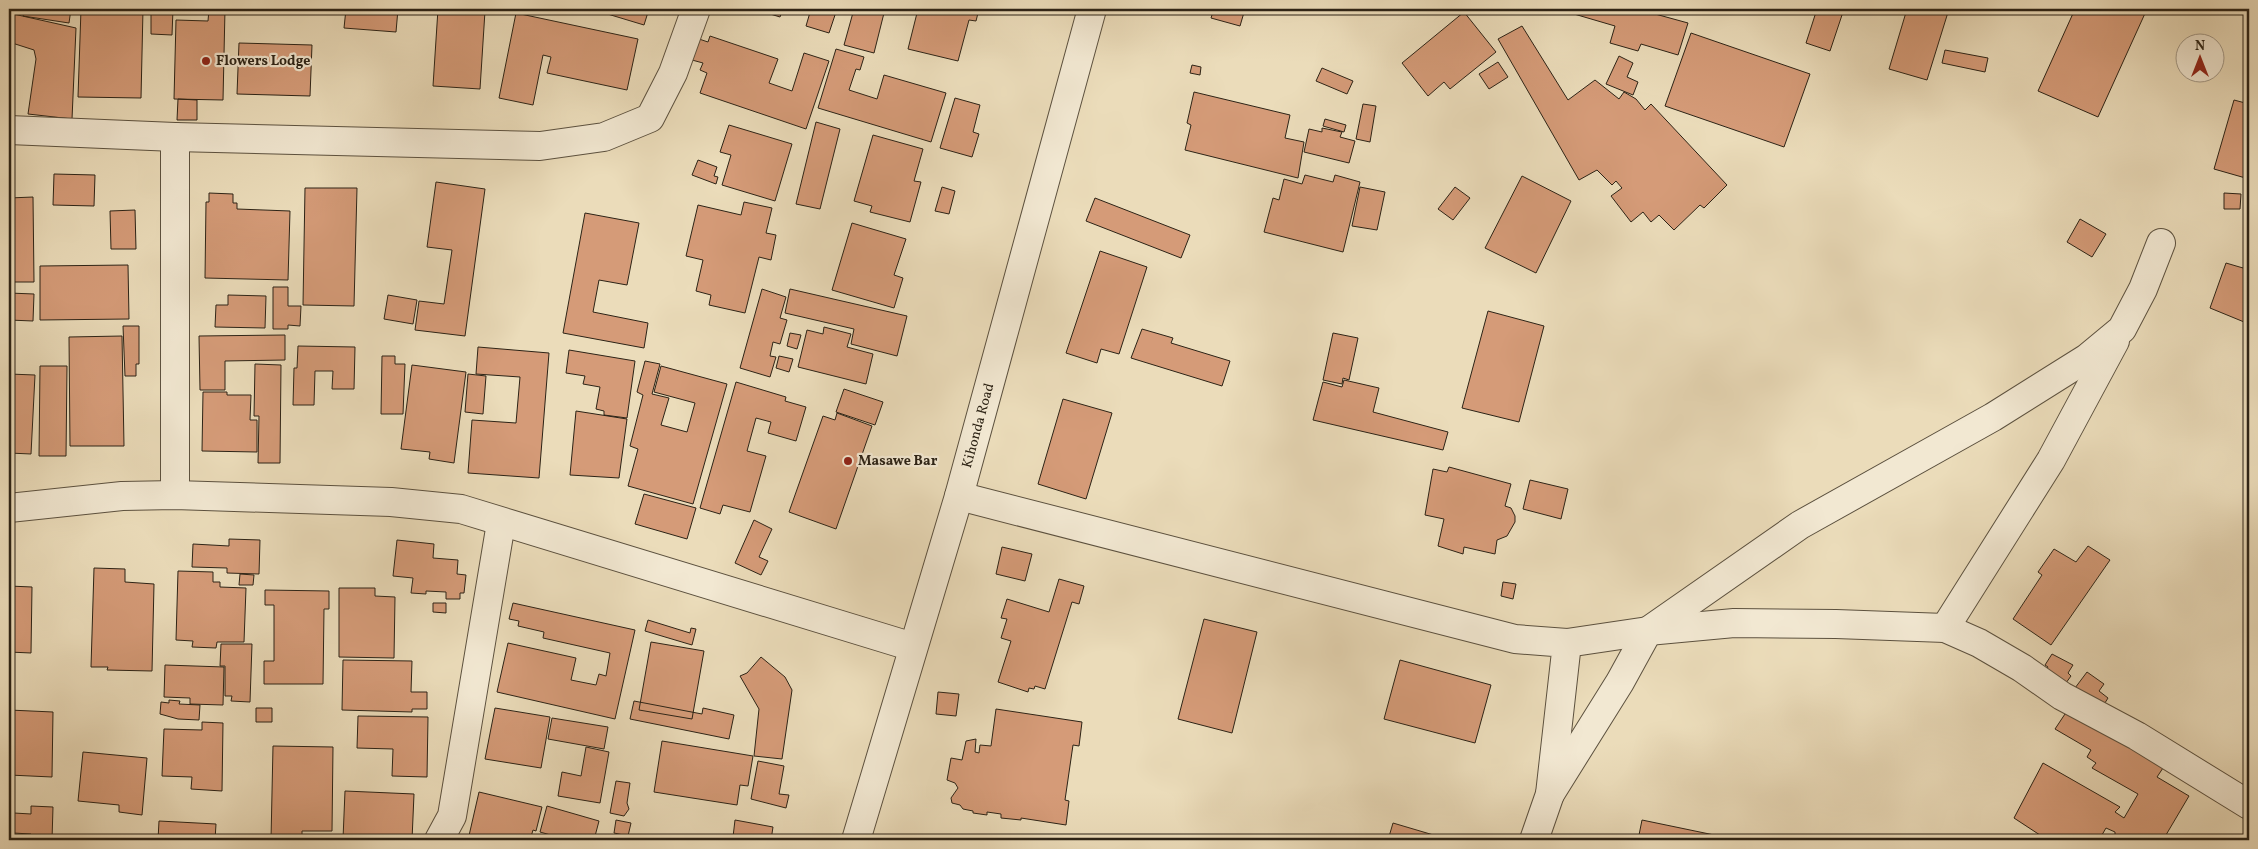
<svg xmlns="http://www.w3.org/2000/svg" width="2258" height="849" font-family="Vollkorn,serif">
  <rect width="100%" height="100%" fill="#ebdcba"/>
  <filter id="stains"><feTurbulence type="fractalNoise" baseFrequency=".004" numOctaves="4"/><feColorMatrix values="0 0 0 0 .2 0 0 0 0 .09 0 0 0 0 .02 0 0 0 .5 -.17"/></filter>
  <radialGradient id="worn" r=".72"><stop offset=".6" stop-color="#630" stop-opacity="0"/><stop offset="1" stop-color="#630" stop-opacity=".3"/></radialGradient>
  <path fill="#d59b78" stroke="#2c2316" d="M 24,9 L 71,9 L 69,23 L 23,16 Z
    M 81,9 L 143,9 L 141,98 L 78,97 Z
    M 151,9 L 173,9 L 172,35 L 151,34 Z
    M 209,9 L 225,9 L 223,100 L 174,99 L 176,20 L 208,21 Z
    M 346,9 L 398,9 L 396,32 L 344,28 Z
    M 438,9 L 485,11 L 480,89 L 433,86 Z
    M 591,9 L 649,9 L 644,25 Z
    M 754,9 L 783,9 L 780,17 Z
    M 811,9 L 837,9 L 829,33 L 806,26 Z
    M 854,9 L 885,9 L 874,53 L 844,45 Z
    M 918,9 L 979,9 L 976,21 L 969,20 L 958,61 L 908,49 Z
    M 1214,9 L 1245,9 L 1240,26 L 1211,18 Z
    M 1557,9 L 1637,9 L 1688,23 L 1678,55 L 1641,44 L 1638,51 L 1610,43 L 1615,26 Z
    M 1817,9 L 1844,9 L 1830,51 L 1806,43 Z
    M 1907,9 L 1949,9 L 1927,80 L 1889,69 Z
    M 2075,9 L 2147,9 L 2098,117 L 2038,91 Z
    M 1464,12 L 1496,52 L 1450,89 L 1444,82 L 1428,96 L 1402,63 Z
    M 9,13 L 76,28 L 72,119 L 28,114 L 36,59 L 34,50 L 9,42 Z
    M 516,13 L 638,39 L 627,90 L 547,73 L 551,57 L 543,55 L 533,105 L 499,98 Z
    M 1522,26 L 1568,100 L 1595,80 L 1619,99 L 1624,92 L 1636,99 L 1645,110 L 1651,104 L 1727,185 L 1704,208 L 1700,205 L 1674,230 L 1659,215 L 1651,222 L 1643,212 L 1631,222 L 1611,196 L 1622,188 L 1616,181 L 1612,185 L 1597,170 L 1579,180 L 1498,39 Z
    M 1691,33 L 1810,74 L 1784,147 L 1665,106 Z
    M 710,36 L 778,59 L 769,83 L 792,91 L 804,53 L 829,61 L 806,129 L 700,93 L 707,73 L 700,70 L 703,63 L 692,60 L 699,39 L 708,42 Z
    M 239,43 L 312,45 L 310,96 L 237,94 Z
    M 836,49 L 864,57 L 860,70 L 856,69 L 849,90 L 877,99 L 884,75 L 946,93 L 931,142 L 818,108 Z
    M 1945,50 L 1988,58 L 1985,72 L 1942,63 Z
    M 1619,56 L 1633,63 L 1627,77 L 1638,82 L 1633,95 L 1606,84 Z
    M 1498,62 L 1508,77 L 1489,89 L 1479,74 Z
    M 1192,65 L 1201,67 L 1200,75 L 1190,73 Z
    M 1322,68 L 1353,81 L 1347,94 L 1316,81 Z
    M 1194,92 L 1290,115 L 1285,138 L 1304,142 L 1298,178 L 1185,150 L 1191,125 L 1187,123 Z
    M 955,98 L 980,105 L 973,132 L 979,134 L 972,157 L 940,148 Z
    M 178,99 L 197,100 L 197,120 L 177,120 Z
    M 2234,100 L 2249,104 L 2249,139 L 2245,153 L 2249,154 L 2249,179 L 2214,169 Z
    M 1363,104 L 1376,106 L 1370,142 L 1356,139 Z
    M 1325,119 L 1346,125 L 1344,132 L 1323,126 Z
    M 816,122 L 840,129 L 820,209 L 796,204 Z
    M 729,125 L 792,144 L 775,201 L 722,185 L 731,155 L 720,152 Z
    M 1322,128 L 1342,132 L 1340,137 L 1355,141 L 1349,163 L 1304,152 L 1309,129 L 1322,132 Z
    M 873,135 L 923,149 L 914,181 L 921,182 L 910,222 L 870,212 L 872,206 L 854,201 Z
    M 698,160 L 717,167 L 714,176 L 718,177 L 716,184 L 692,175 Z
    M 54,174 L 95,175 L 94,206 L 53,205 Z
    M 1305,175 L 1333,182 L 1335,175 L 1360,182 L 1343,252 L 1264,232 L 1273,198 L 1279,200 L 1284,179 L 1302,184 Z
    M 1522,176 L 1571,201 L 1536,273 L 1485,248 Z
    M 436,182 L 485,189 L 465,336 L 415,330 L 419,301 L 444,304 L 452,250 L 427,247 Z
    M 942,187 L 955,191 L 949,214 L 935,211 Z
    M 1360,187 L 1385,192 L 1377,230 L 1352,226 Z
    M 1455,187 L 1470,198 L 1453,220 L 1438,209 Z
    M 305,188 L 357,188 L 354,306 L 303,305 Z
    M 209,193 L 233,194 L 233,203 L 237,203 L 237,209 L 290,211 L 288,280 L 205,278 L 206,202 L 209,202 Z
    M 2224,193 L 2241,194 L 2240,209 L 2224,209 Z
    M 33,197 L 34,282 L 9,282 L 9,198 Z
    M 1095,198 L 1190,235 L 1181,258 L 1086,221 Z
    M 744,202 L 772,208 L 766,233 L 776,235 L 771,260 L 759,257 L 745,313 L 709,305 L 711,295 L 696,291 L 703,260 L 686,256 L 698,205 L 741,215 Z
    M 135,210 L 136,249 L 111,249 L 110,211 Z
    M 585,213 L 639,223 L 627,285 L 599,280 L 593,312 L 648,323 L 644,348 L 563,333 Z
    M 2080,219 L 2106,234 L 2092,257 L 2067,242 Z
    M 852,223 L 906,239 L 894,275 L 903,278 L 894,308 L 832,290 Z
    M 2249,250 L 2249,324 L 2210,308 L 2226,263 L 2243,268 Z
    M 1100,251 L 1147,267 L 1119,354 L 1101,349 L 1097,363 L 1066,353 Z
    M 128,265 L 129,319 L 40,320 L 40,266 Z
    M 273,287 L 288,287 L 288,306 L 301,306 L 300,326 L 288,325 L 288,329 L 273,329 Z
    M 762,289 L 786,297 L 780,318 L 787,320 L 780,344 L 773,342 L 770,356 L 776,357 L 770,377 L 740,368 Z
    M 790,289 L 907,316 L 897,356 L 851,344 L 854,329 L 785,313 Z
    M 9,293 L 34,294 L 33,321 L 9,320 Z
    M 228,295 L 266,296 L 265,328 L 215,327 L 216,305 L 228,305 Z
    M 388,295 L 417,300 L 413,324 L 384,319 Z
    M 1488,311 L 1544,326 L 1519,422 L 1462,408 Z
    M 123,326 L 139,326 L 139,364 L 136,364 L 136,376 L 125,376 Z
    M 824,327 L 851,334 L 847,347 L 873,354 L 866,384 L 798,367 L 807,330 L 823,334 Z
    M 1142,329 L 1173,338 L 1171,343 L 1230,361 L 1222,386 L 1131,358 Z
    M 790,333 L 801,335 L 797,349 L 787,346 Z
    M 1333,333 L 1358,338 L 1349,380 L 1343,378 L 1342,384 L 1323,380 Z
    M 285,335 L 285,360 L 225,361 L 225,390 L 200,390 L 199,336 Z
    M 122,336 L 124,446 L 70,446 L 69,337 Z
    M 298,346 L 355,347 L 354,389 L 332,389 L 333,371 L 315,371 L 314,405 L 293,405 L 294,368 L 297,368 Z
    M 478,347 L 549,353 L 539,478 L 468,473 L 472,420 L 516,423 L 520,377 L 476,374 Z
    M 569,350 L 635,361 L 627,418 L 604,415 L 604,411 L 596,409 L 600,387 L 583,384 L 585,376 L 566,373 Z
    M 382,356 L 395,356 L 395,364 L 405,364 L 403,414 L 381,414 Z
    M 779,356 L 793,359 L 789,372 L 776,368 Z
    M 645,361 L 660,364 L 652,394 L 669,398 L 661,425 L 687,432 L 695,403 L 654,392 L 661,366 L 727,384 L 693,504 L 628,486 L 638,449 L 630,446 L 643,395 L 637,392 Z
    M 255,364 L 281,365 L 280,463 L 258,463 L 259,416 L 254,416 Z
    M 412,365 L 466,372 L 454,463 L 429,459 L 430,452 L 401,449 Z
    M 40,366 L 67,366 L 66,456 L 39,456 Z
    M 9,374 L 35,375 L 31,454 L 9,453 Z
    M 468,374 L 486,376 L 483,414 L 465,412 Z
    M 1344,380 L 1379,388 L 1373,412 L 1448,432 L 1443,450 L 1313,420 L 1323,382 L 1342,387 Z
    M 736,382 L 786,397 L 785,401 L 806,407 L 796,441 L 768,433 L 771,422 L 756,418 L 747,451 L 766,456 L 750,512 L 723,505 L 720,514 L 700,508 Z
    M 844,389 L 883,402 L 875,425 L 836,412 Z
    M 203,392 L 227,392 L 227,395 L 251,395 L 250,420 L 257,420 L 257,452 L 202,451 Z
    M 1063,399 L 1112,413 L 1086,499 L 1038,484 Z
    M 576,411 L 627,419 L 619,478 L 570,475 Z
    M 837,413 L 872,426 L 836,529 L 789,512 L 823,416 L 835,420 Z
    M 1449,467 L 1511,484 L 1505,506 L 1511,508 L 1515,516 L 1515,522 L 1507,536 L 1497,540 L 1495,554 L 1464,547 L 1463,554 L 1438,546 L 1444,519 L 1425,515 L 1433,469 L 1447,472 Z
    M 1530,480 L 1568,489 L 1561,519 L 1523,509 Z
    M 644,494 L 696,508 L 687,539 L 635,524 Z
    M 754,520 L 772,529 L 759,557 L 768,561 L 761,575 L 735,563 Z
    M 229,539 L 260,540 L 259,574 L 227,573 L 227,568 L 192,567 L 193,544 L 229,546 Z
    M 397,540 L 434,544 L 433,558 L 458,560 L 457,574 L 466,575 L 464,593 L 460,593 L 460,599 L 446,599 L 446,592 L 426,591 L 426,594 L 411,593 L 413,578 L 393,576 Z
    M 2088,546 L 2110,560 L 2051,645 L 2013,619 L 2042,575 L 2038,572 L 2054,549 L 2076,562 Z
    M 1002,547 L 1032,554 L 1025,581 L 996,574 Z
    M 94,568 L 125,569 L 125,582 L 154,584 L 152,671 L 107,670 L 108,667 L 91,667 Z
    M 178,571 L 213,572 L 213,582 L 220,582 L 220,587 L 246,588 L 244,642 L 217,642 L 216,648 L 192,647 L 193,641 L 176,640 Z
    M 240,574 L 254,575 L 253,585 L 239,585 Z
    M 1059,579 L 1084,586 L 1079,604 L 1072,602 L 1045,689 L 1035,686 L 1034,689 L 1029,688 L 1028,692 L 998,682 L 1011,641 L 1001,638 L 1007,619 L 1001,618 L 1007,599 L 1049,612 Z
    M 1503,582 L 1516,584 L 1513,599 L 1501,596 Z
    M 9,586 L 32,587 L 31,653 L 9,652 Z
    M 339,588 L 375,588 L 375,596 L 395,597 L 394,658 L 339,657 Z
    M 265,590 L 329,591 L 329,609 L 324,609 L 323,684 L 264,684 L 264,661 L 274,661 L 274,605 L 265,605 Z
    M 433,603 L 446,603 L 446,613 L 433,612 Z
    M 513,603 L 635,630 L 615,719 L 497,692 L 508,643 L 576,658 L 571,680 L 596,685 L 599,674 L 606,676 L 610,653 L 543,638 L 544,632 L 518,626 L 519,621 L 509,619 Z
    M 1204,619 L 1257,632 L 1232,733 L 1178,719 Z
    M 648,620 L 690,633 L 691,628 L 696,629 L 692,645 L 645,631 Z
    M 651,642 L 704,651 L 692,719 L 639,710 Z
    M 221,644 L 252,644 L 250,702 L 231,701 L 232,696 L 225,696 L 225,666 L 220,666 Z
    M 2052,654 L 2073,665 L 2068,673 L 2071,676 L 2063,687 L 2044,673 L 2048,667 L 2045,665 Z
    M 761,657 L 785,677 L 792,690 L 782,759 L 754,756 L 759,709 L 740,676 L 747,673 Z
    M 343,660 L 412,661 L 411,692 L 427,692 L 427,709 L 412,709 L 412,712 L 342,710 Z
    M 1400,660 L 1491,685 L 1475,743 L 1384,719 Z
    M 165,665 L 224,667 L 223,705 L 190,704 L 190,698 L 164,697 Z
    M 2087,672 L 2104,684 L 2099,691 L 2108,698 L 2103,706 L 2075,688 Z
    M 938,692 L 959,694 L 956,716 L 936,714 Z
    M 169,700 L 180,701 L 179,704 L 200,705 L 199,720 L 178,719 L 160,714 L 161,702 L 169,703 Z
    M 634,701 L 702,714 L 703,708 L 734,715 L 729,739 L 630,719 Z
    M 256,708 L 272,708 L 272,722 L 256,722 Z
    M 495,708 L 550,717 L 541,768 L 485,759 Z
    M 996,709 L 1082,722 L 1079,746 L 1073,745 L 1065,800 L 1069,801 L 1066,825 L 1021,818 L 1021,820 L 1001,818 L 1001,814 L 987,812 L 987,815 L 973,813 L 973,811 L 963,809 L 960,805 L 952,803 L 951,798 L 958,788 L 955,783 L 947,780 L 951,758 L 962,760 L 966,741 L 976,739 L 975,752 L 979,753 L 980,745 L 991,746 Z
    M 9,710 L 53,712 L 52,777 L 9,775 L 9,779 Z
    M 2083,713 L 2165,765 L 2157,777 L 2189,796 L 2163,840 L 2124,840 L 2115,834 L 2115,832 L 2106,828 L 2099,840 L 2045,840 L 2046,839 L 2014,818 L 2043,763 L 2120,807 L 2115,812 L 2124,818 L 2138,794 L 2092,768 L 2096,763 L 2087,757 L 2091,750 L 2055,729 L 2065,714 Z
    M 358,716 L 428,717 L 427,777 L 392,776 L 393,749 L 357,748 Z
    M 552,718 L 608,727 L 604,749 L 548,739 Z
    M 202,722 L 223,723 L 222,791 L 191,789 L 192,777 L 162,776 L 164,729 L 202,730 Z
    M 662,741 L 753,756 L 748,786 L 740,785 L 737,805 L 654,792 Z
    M 273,746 L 333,747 L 332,831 L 302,831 L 302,840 L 271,840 Z
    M 586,747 L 609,752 L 600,803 L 558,796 L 562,772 L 581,776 Z
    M 83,752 L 147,758 L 142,815 L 119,812 L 119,805 L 78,801 Z
    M 758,761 L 784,766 L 779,794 L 789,795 L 786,808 L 751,799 Z
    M 616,781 L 630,783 L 627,803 L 629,809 L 624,816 L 610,813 Z
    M 345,791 L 414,794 L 412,840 L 343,839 Z
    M 479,792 L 542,807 L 536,831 L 533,830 L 530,840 L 468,840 Z
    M 31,806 L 53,807 L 52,840 L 30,840 L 31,834 L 13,833 L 14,813 L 31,814 Z
    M 547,806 L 599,821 L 594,840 L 568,840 L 540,832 Z
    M 616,820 L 631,823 L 628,836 L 614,833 Z
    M 735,820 L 773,827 L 771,840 L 748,840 L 733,837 Z
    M 1642,820 L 1719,836 L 1718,840 L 1638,840 Z
    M 159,821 L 216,824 L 215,840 L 158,840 Z
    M 1393,823 L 1447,839 L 1447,840 L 1388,840 Z"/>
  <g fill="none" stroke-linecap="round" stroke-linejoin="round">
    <g stroke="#5c513f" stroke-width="30">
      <g id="minor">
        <path d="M 9,130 L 175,137 L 540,146 L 604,137 L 650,118 L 673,73 L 696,9"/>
        <path d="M 175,495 L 175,137"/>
        <path d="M 959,496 L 1515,639 L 1567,643 L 1550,794 L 1534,840"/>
        <path d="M 9,508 L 122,496 L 175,495 L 391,502 L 461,509 L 913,647"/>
        <path d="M 1945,628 L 2051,460 L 2115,341"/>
        <path d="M 1567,643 L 1648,631 L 1734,623 L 1836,624 L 1945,628 L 1979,643 L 2022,668 L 2062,696 L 2137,736 L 2249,805"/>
        <path d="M 1550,794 L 1620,682 L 1648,631 L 1800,525 L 1993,417 L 2087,358 L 2122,329 L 2143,289 L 2161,243"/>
        <path d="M 439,840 L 452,816 L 501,523"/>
        <path id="s1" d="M 856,840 L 959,496 L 1092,9"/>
      </g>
    </g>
    <use href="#minor" stroke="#f2e8d2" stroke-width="28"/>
  </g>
  <g fill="#8f2418" stroke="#f2e8d2" stroke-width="2">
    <circle cx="206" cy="61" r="5"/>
    <circle cx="848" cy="461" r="5"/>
  </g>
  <g text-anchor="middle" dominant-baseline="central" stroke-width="4.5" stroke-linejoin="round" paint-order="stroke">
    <g font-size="14" font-weight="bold" fill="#2c2316" stroke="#f2e8d2" text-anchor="start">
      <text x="216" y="61">Flowers Lodge</text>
      <text x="858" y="461">Masawe Bar</text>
    </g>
    <g font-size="14" fill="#2c2316" stroke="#f2e8d2">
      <text stroke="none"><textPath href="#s1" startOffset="432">Kihonda Road</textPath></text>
    </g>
  </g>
  <rect width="2258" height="849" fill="none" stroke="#ebdcba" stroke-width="30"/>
  <rect x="10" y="10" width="2238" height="829" fill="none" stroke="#2c2316" stroke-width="2.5"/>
  <rect x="15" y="15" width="2228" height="819" fill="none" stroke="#2c2316"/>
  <g transform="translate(2200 58)"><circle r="24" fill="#f2e8d2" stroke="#a39987"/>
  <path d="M0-4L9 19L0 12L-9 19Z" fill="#8f2418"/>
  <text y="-8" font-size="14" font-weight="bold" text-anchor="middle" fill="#2c2316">N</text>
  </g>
  <rect width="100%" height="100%" filter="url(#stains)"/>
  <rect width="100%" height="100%" fill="url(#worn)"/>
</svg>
